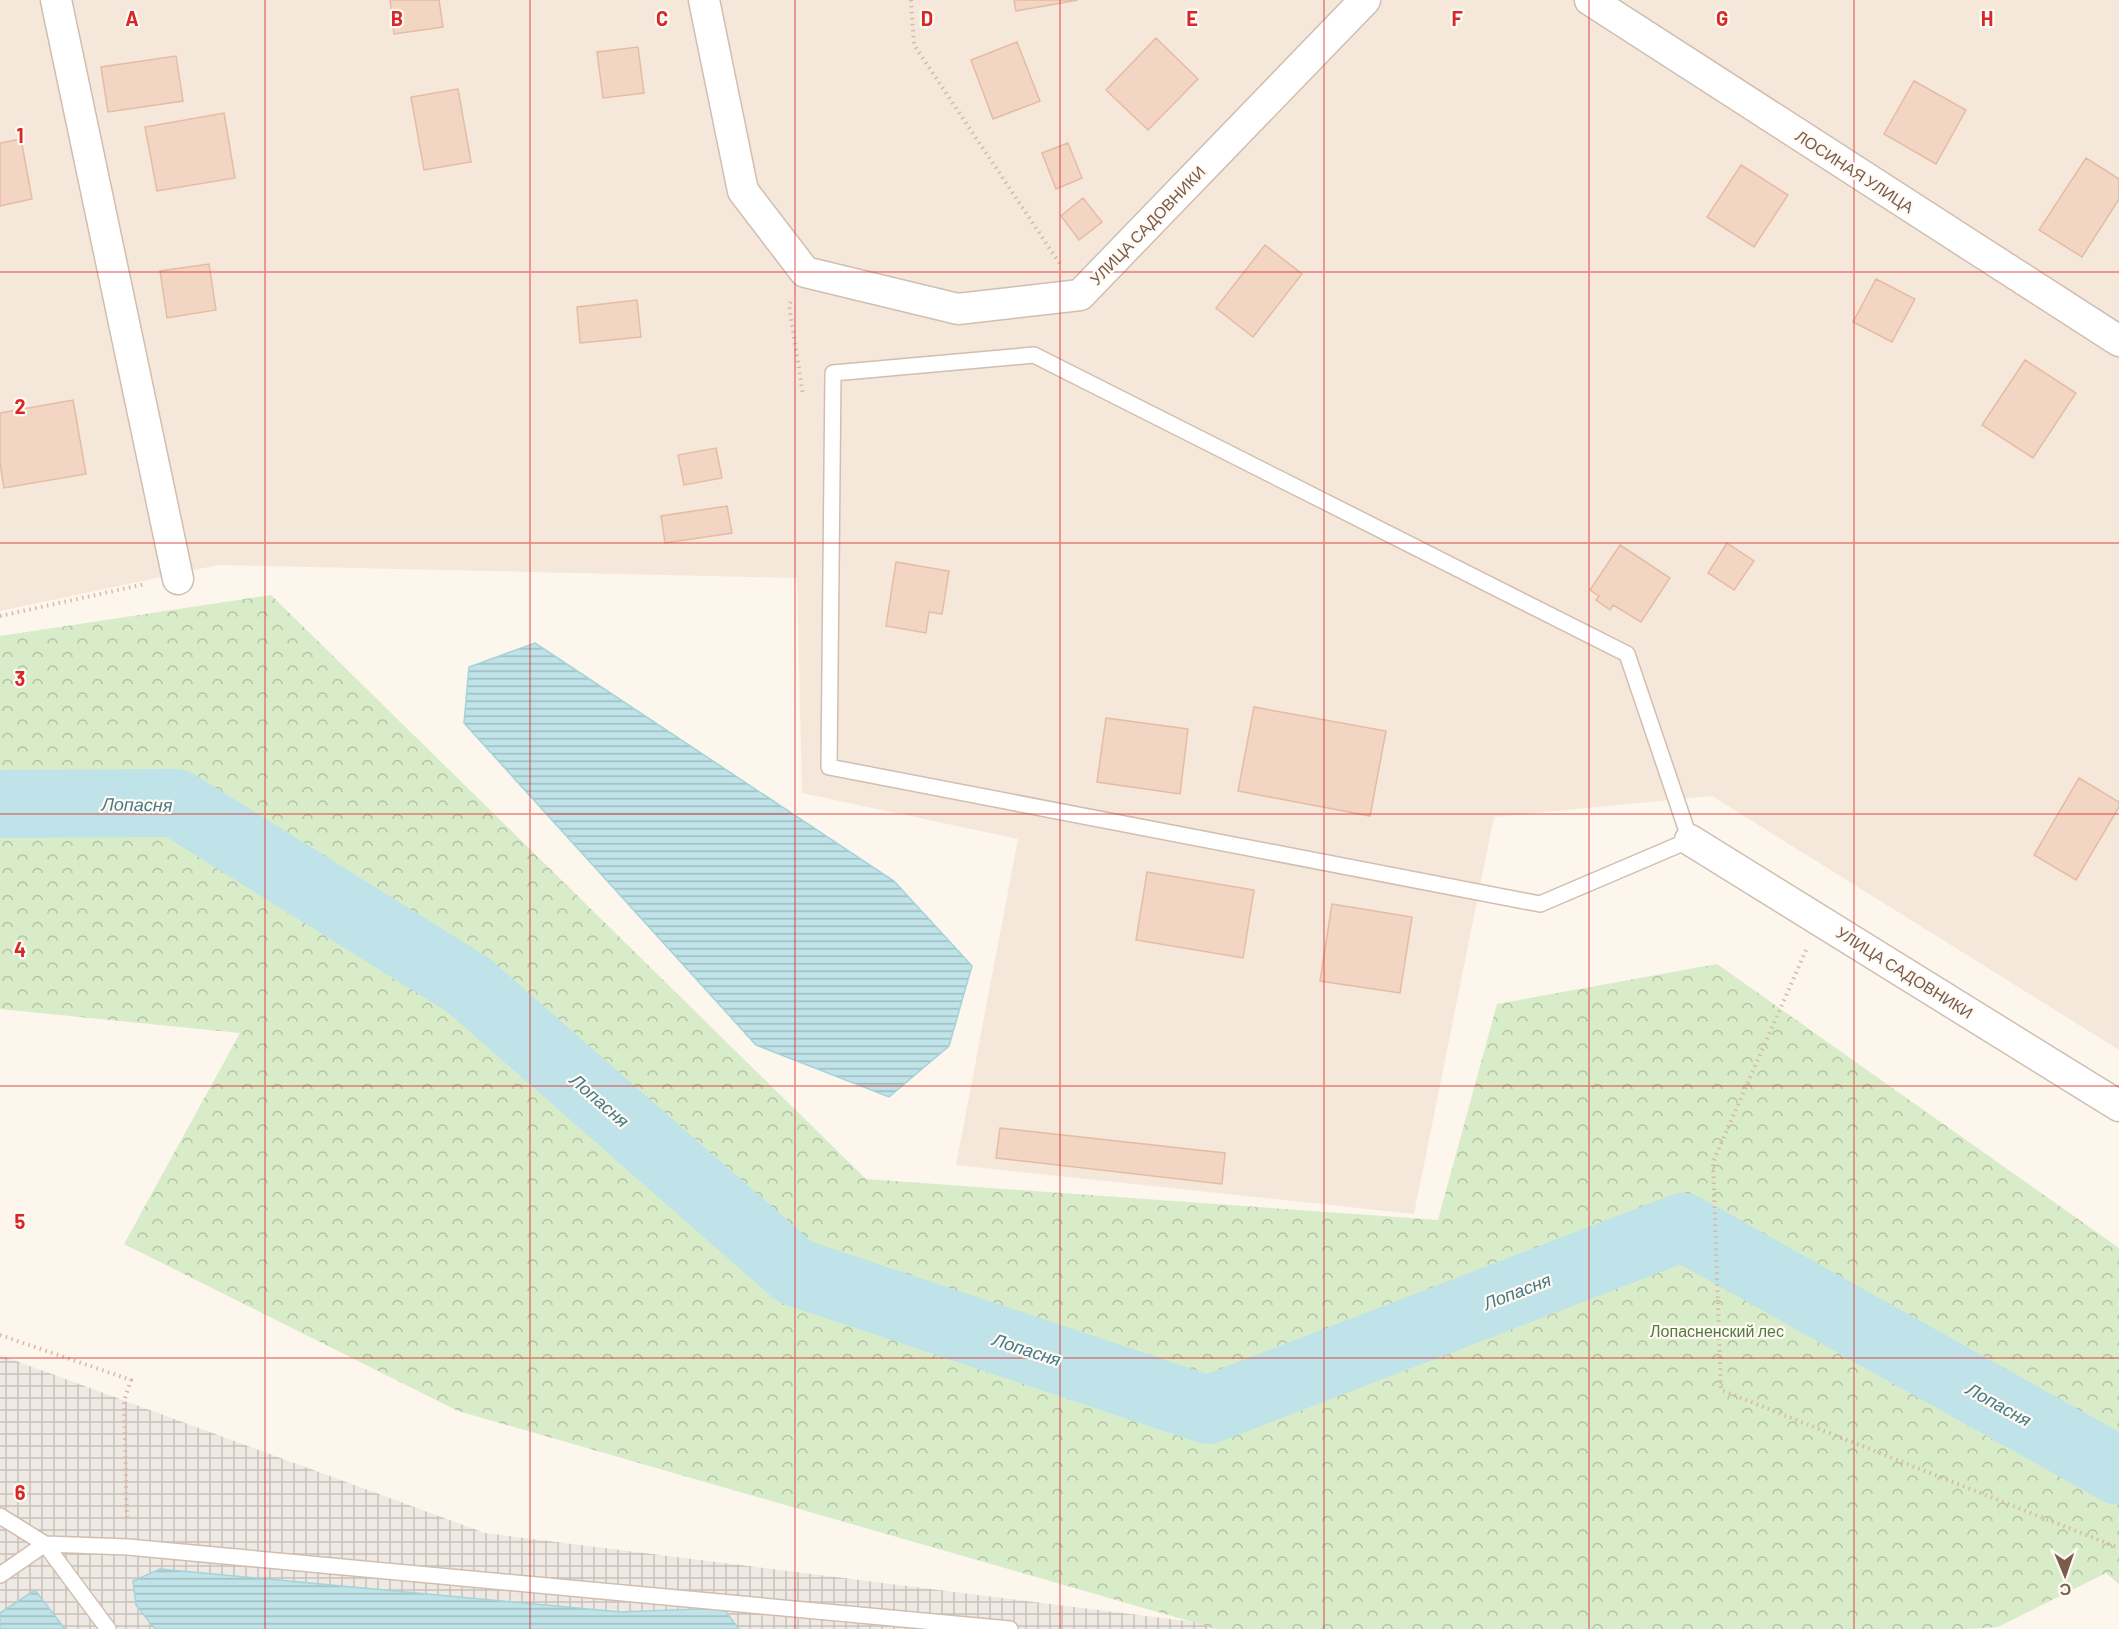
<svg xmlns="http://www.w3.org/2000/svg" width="2119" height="1629" font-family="Barlow,sans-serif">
  <defs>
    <pattern id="industrial-grid" width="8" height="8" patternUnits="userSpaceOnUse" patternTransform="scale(1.5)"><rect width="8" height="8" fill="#efe9e4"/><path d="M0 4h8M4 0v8" fill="none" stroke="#c7c0bb"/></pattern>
    <pattern id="forest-crowns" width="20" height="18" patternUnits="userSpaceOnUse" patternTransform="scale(1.5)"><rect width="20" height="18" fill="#d8ecc9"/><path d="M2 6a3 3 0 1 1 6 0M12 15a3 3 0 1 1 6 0" fill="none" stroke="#b4c2a5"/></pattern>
    <pattern id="water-rules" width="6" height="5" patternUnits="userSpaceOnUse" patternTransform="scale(1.5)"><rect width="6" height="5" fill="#bfe3e8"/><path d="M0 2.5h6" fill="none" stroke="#a0bbbe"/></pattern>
  </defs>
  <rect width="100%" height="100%" fill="#fdf6ec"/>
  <path fill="#f5e8da" d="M 0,0 L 2119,0 L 2119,1050 L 1712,796 L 1494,817 L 1414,1214 L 956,1165 L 1018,839 L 802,793 L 797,578 L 218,565 L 0,611 Z"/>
  <path fill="url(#industrial-grid)" d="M 0,1355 L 485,1533 L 1250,1629 L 0,1629 Z"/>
  <path fill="url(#forest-crowns)" d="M 271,595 L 866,1179 L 1438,1220 L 1497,1004 L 1717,964 L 2119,1248 L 2119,1584 L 2106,1573 L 1998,1627 L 1971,1629 L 1217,1629 L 458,1411 L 124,1244 L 240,1033 L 0,1009 L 0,636 Z"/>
  <path fill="url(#water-rules)" stroke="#a5d3da" stroke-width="1.5" d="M 535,643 L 894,881 L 972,966 L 949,1046 L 889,1097 L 756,1045 L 464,723 L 469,667 Z
    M 160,1569 L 621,1612 L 723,1608 L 739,1629 L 155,1629 L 136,1605 L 133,1581 Z
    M 35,1590 L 65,1629 L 0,1629 L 0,1613 Z"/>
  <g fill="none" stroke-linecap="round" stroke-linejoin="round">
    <path stroke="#bfe3e8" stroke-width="68" d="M 0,804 L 176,803 L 468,985 L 795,1272 L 1208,1410 L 1683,1227 L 2119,1471"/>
  </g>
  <path fill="#f3d5c3" stroke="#e6bba3" stroke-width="1.5" d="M 390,0 L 439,0 L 443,27 L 394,34 Z
    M 1014,0 L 1078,0 L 1016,11 Z
    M 1156,38 L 1198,79 L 1148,130 L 1106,90 Z
    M 1017,42 L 1040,101 L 993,119 L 971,60 Z
    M 638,47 L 644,93 L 603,98 L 597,52 Z
    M 176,56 L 183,101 L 108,112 L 101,67 Z
    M 1914,81 L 1966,110 L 1936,164 L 1884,134 Z
    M 458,89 L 471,162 L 424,170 L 411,97 Z
    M 224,113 L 235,178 L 157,191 L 145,127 Z
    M 21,139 L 32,199 L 0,206 L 0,143 Z
    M 1068,143 L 1082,178 L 1056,189 L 1042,153 Z
    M 2086,158 L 2119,179 L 2119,199 L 2082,257 L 2039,230 Z
    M 1741,165 L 1788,195 L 1754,247 L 1707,217 Z
    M 1083,198 L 1102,222 L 1079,240 L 1061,216 Z
    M 1265,245 L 1302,274 L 1253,337 L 1216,308 Z
    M 209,264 L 216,310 L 167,318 L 160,271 Z
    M 1876,279 L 1915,299 L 1892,342 L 1853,322 Z
    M 637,300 L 641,337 L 580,343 L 577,307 Z
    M 2025,360 L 2076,393 L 2033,458 L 1982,425 Z
    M 73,400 L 86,474 L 4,488 L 0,463 L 0,413 Z
    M 716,448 L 722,478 L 684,485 L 678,455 Z
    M 727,506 L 732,533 L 665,543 L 661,516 Z
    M 1727,543 L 1754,561 L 1734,590 L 1708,573 Z
    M 1620,545 L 1670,578 L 1641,622 L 1613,605 L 1610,610 L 1596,600 L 1599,596 L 1590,590 Z
    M 896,562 L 949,571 L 942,614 L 929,612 L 926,633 L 886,626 Z
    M 1254,707 L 1386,731 L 1370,816 L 1238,791 Z
    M 1106,718 L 1188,729 L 1180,794 L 1097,782 Z
    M 2079,778 L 2119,802 L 2119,807 L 2076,880 L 2034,855 Z
    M 1147,872 L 1254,890 L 1243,958 L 1136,940 Z
    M 1332,904 L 1412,917 L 1400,993 L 1320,981 Z
    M 1000,1128 L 1225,1153 L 1222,1184 L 996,1158 Z"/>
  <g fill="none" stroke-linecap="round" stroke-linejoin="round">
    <g stroke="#d1beb0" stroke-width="18">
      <path id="lane" d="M 1034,355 L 1627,654 L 1690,840 L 1540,904 L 829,767 L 833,373 Z
        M 0,1516 L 45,1544 L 128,1547 L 1010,1629
        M 0,1575 L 45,1544 L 108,1629"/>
    </g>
    <g stroke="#d1beb0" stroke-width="33">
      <path id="street" d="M 56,0 L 178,579
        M 704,0 L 743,191 L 805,272 L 958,309 L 1080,295 L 1365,0
        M 1590,0 L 2119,341
        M 1690,840 L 2119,1106"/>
    </g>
    <path stroke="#d9b8a5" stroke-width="4" stroke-dasharray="1.5 4.5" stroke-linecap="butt" d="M 911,0 L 914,45 L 1060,264
      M 791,302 L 789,305 L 803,395
      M 0,616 L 145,584
      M 1806,950 L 1713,1162 L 1721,1390 L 2119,1548
      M 0,1335 L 131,1380 L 124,1401 L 127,1522"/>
    <use href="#lane" stroke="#fff" stroke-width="15"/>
    <use href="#street" stroke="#fff" stroke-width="30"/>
  </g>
  <path fill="none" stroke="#d62828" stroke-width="1.5" stroke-opacity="0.55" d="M 265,0 L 265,1629M 530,0 L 530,1629M 795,0 L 795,1629M 1060,0 L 1060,1629M 1324,0 L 1324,1629M 1589,0 L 1589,1629M 1854,0 L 1854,1629M 0,272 L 2119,272M 0,543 L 2119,543M 0,814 L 2119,814M 0,1086 L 2119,1086M 0,1358 L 2119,1358"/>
  <g text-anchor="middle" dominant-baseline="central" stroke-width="4.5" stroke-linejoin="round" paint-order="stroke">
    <g font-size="16" fill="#7a5c4d" stroke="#fffaf3">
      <text transform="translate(1855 171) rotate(33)">ЛОСИНАЯ УЛИЦА</text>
      <text transform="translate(1147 225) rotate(-46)">УЛИЦА САДОВНИКИ</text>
      <text transform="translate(1905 972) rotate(32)">УЛИЦА САДОВНИКИ</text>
    </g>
    <g font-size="16" fill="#537a41" stroke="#fffaf3">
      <text x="1717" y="1330">Лопасненский лес</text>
    </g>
    <g font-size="18" font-style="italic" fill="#437c86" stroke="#fffaf3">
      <text transform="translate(137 804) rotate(1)">Лопасня</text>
      <text transform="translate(600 1100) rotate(41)">Лопасня</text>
      <text transform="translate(1517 1291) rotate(-21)">Лопасня</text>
      <text transform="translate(1027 1349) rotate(18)">Лопасня</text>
      <text transform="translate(1999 1404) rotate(29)">Лопасня</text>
    </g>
  </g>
  <g font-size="20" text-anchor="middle" font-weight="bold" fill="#d62828" stroke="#fffaf3" stroke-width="4.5" stroke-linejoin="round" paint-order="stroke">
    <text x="132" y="26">A</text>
    <text x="397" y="26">B</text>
    <text x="662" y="26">C</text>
    <text x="927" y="26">D</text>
    <text x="1192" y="26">E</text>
    <text x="1457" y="26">F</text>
    <text x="1722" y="26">G</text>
    <text x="1987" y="26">H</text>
    <text x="20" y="143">1</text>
    <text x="20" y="414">2</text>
    <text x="20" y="686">3</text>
    <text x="20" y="957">4</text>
    <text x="20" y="1229">5</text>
    <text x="20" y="1500">6</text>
  </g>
  <g transform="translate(2065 1575) rotate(178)" stroke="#fffaf3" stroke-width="4.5" paint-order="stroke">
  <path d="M0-4.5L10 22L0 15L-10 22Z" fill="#7a5c4d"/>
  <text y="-9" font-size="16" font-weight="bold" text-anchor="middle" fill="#7a5c4d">С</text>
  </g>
</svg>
